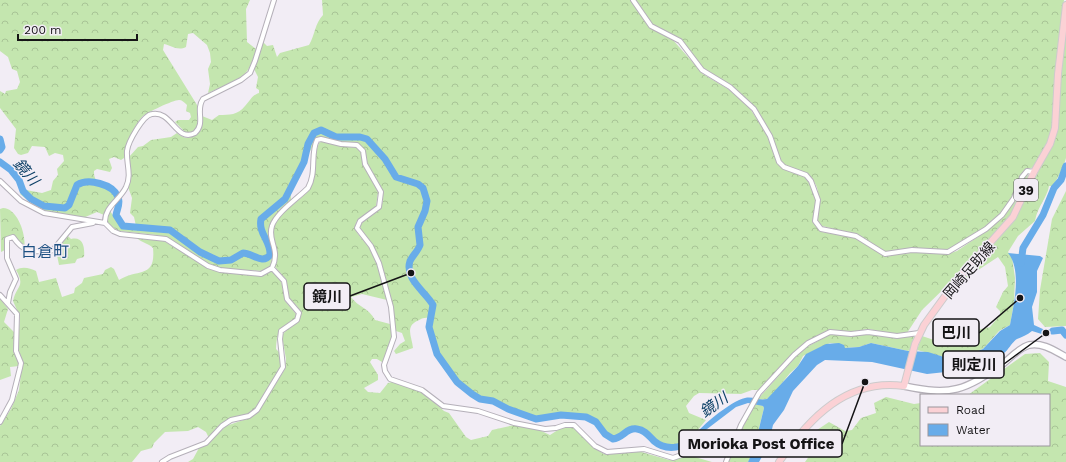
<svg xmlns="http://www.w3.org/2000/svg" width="1066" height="462" font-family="'Work Sans','Noto Sans JP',sans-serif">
  <defs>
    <pattern id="forest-crowns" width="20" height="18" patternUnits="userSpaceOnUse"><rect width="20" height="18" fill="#c4e6af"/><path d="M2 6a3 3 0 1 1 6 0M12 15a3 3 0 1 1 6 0" fill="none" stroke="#a8c496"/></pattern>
  </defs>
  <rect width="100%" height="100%" fill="#f2edf5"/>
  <path fill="url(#forest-crowns)" d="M 0,0 L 250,0 L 246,9 L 247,42 L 256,49 C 248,82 236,80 208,93 L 210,84 L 208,69 L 211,62 L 210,53 L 207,45 L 193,33 L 188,34 L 186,47 C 178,51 172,46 164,44 L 163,50 L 197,105 L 198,126 L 192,133 L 186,133 L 175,122 L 178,120 L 189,120 L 191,117 L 190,113 L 186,111 L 187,105 C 184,102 182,100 179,100 C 173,100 146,113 142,117 C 133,127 126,145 124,158 L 121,160 L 114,157 L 109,159 L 112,168 L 110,172 L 97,169 L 94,171 C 93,187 110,186 116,198 L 104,215 L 97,212 L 83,218 L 50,214 L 30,202 L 20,194 L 26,190 L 42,193 L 51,190 L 53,181 L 58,175 L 57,169 L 64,161 L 63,155 L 55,153 L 49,156 L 45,147 L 32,146 L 28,153 L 21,155 L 18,154 L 14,148 L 16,129 L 0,108 L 0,91 L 5,94 L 6,91 L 17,89 L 20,82 L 17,71 L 12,69 L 8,57 L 0,51 Z
    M 322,0 L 631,0 L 648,26 L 673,40 L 703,74 L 728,89 L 747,104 L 768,136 L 777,163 L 783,169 L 804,176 L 809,181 L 816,200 L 814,224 L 822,232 L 853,237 L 885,255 L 924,252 L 948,254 L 957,251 L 988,230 L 1003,216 L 1015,201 L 1025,177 L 1028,175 L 1030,176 L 1013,214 L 960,273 L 922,310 L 907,333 L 895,334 L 868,329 L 852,332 L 831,330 L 824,332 L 801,346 L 760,390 L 752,390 L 741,394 L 699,393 L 694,396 L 686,406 L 689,413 L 706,420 L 687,443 L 679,446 L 662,444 L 648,432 L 642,428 L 630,427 L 620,436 L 610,437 L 597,421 L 587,416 L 559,413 L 536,418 L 473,394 L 458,381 L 438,353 L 431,335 L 430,318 C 425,317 422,318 417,321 C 405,327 412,337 413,348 L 396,354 L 394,351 L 400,344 L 405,341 L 402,333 L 396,331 L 387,283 L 380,262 L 360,229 C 360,215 385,218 383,195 C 383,184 371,174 367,162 C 365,158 366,154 365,150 L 356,142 L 340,142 L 321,137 L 316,139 C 311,155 295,166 291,184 C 290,188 291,194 291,200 C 282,209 273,216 270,228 C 272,243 279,261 265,271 L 221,269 L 208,264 L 168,238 L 157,235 L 119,231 L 109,225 L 106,218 L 110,211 L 122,228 L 149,230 L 151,228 L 136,226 L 134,217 L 130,213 L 132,198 L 128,187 L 131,177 L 129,157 L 138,147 L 143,146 L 151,140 L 171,137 L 177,133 C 185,141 194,138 201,130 L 202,116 L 212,120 L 219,115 C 229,115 238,115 245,106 C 251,100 251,96 259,93 L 259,90 L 256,88 L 258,77 L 254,69 L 263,42 L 267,46 L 273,45 L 277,57 L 280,53 L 309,45 C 315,35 315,23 323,15 Z
    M 635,0 L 1064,0 L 1061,24 L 1053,126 L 1050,136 L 1035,167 L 1027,169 L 1021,174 L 1013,197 L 1001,213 L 986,228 L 950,250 L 885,252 L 856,235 L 819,225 C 813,210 826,192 810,177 C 803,170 790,170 782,163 L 774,142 L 750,103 L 731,86 L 703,70 L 680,38 L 653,26 Z
    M 1066,17 L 1066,158 L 1063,168 L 1053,186 L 1049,186 C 1047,198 1037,207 1035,221 L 1018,236 L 1008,252 L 1012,257 L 1015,278 L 1014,303 L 1010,325 L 999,331 L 983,349 L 968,355 L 944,357 L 917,350 L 922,336 L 937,341 L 944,341 L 959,334 L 990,327 L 1000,315 L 1000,311 L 996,307 L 1003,292 L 1008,286 L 1005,267 L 998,257 L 963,280 L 1015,219 L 1049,150 L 1060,90 Z
    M 323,141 L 340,146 L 358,148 L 361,152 L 363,164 L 378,192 L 376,207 L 357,221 C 351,232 363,238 369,247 C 379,262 383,282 387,300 L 362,294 L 351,297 C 358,307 369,308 375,320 L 390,324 C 395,338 389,350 382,362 L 377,359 L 372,359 L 370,362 L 378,375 L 378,380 L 364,388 L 368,392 L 380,393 L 388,383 L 392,382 L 418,390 L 426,395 L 444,411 L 449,413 L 466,437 L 471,440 L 488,436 L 492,430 L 514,425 L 537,429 L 550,435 L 561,428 L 571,427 L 576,429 L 593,447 L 604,454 L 638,451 L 669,460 L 688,455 L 712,462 L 188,462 L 193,459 L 199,448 L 210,442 L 226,426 L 249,418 L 260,409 L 285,369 L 286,359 L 282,336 C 287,326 300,326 301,314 L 297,306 L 289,299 L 285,278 L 275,267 C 282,252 269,239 275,225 C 281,208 304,201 312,185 C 318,172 313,156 319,143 Z
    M 1066,191 L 1066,326 L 1045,327 L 1038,319 L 1040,290 L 1052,219 Z
    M 3,208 C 18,208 27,237 24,249 L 10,236 L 5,240 L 5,250 L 1,252 L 0,209 Z
    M 68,236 L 71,239 C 83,236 85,247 84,257 L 77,259 L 75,263 L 59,265 L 56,250 Z
    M 145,237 L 164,241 L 215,271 L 261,276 L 272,271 L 281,280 L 285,301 L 297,315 L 296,319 C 280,328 277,330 276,349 L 281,354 L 282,367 L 256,409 L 247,415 L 234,417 L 224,422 L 209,438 L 206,432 L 198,427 L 188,431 L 165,432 L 154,443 L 152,448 L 141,451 L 132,462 L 0,462 L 0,426 L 11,409 L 19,390 L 22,366 L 18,345 L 20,317 L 13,301 C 16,286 26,287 16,270 C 22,266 30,268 36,271 L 39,282 L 56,278 L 62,297 L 74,293 L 75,288 L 82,283 L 84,278 L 103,274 L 105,270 L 111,267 L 114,269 L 119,280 C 138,268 156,279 153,248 C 148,243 142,243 137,238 Z
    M 0,298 L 8,309 L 4,322 L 14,332 L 14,346 L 19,366 L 10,367 L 11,376 L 0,380 Z
    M 831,334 L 849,336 L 867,334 L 913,335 L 914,338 L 910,350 L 908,351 L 871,343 L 859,347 L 844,348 L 844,345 L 830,343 L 803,356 L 798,366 L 790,373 L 774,393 L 767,399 L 757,400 L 803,349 Z
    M 1040,353 L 1049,362 L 1048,381 L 1066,387 L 1066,462 L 805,462 L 819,442 L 817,430 L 829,422 L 845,431 L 852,430 L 861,418 L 876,413 L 874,403 L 886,397 L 914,404 L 921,403 L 921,445 L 1049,445 L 1049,395 L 968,395 L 1025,354 Z
    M 755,404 L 763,406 L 764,408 L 752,456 L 748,462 L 728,462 L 743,425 Z"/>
  <path fill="#68ace9" d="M 1008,253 L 1040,256 L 1043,258 L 1037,271 L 1037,292 L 1032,307 L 1034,325 L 1045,330 L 1059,328 L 1062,330 L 1045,335 L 1032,331 C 1027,335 1022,337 1017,339 C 1010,343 1005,360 991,358 L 975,372 L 955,371 L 927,374 L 872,362 L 825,360 L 817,365 L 793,391 L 784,410 L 773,425 L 768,446 L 759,462 L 748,462 L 754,449 L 764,408 L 763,406 L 748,403 L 736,407 L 690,442 C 695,430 732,400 745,398 C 753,396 759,401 767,399 L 798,366 L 806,354 L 826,344 L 839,343 L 844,345 L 845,348 L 859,347 L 871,343 L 908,351 L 928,352 L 944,357 L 968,355 L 983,349 L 1000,331 L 1010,325 C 1014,304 1022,270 1008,253 Z"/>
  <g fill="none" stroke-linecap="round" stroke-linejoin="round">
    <path stroke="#68ace9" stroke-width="7" d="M 0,139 L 2,147 L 0,150
      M 0,162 L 11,170 L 19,180 L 23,191 L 31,199 L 44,206 L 65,208 L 69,205 L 77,185 C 88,178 113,184 118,197 C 121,203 117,209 116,215 L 123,226 L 170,230 L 200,252 L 219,261 L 231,260 L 243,253 C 252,253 263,265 270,255 C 271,241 258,234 261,219 L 285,199 L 304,162 L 308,144 L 314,133 L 321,130 L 336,137 L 360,137 L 367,139 L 385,159 L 396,177 L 418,184 L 423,188 L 427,201 L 425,211 L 418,227 L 420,245 C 418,251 413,255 410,261 C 404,279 426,292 433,305 L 429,327 L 437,354 L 457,382 L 472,394 L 480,399 L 493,401 L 508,409 L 536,419 L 561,415 L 586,417 L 596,422 L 605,434 L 613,439 C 623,438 627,427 637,429 C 645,430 649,436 654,441 C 667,452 685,448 696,436
      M 1021,263 L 1023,248 L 1043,215 L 1054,188 L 1061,180 L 1066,166
      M 1053,331 L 1062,330 L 1066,335"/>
    <g stroke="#b5b0b9" stroke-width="6">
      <path id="minor" d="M 633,0 L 651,26 L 680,41 L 702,70 L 730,87 L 754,109 L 770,136 L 779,162 L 784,167 L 806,175 L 811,181 L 818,200 L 815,221 L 821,229 L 856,236 L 885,254 L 912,250 L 948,252 L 986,229 L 1002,215 L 1014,198 L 1022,177 L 1027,171 L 1034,172
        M 0,181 L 21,201 L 44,213 L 105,223 L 113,231 L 120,234 L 166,239 L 208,266 L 220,270 L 261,274 L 272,268 C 281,249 267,241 272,226 C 276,213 298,198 308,188 C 317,172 310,154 317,140 L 321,139 L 341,144 L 357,145 L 363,151 L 365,164 L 381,192 L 379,207 L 360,221 L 357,228 L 371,246 L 379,263 L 391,307 L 394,337 L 384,365 L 385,371 L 390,379 L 422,390 L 443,406 L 478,411 L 514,423 L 545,429 L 556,428 L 565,425 L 574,425 L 595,446 L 607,452 L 644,449 L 673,458 L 712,444 L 731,450
        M 105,223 C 104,207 120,200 126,187 C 132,175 126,163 127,151 C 128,142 143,115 152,114 C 172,110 176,143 195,133 C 206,123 195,110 203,99 L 241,80 L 250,73 L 255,61 L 274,0
        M 0,295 L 17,314 L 16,351 L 21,363 L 20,368 L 12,400 L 0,422
        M 8,303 L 10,292 L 16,279 L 7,258 L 7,239 L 13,237 C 24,253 32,252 50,251 L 53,250 L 72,227 L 93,223
        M 162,462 L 170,457 L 206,443 L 222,426 L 231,420 L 249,416 L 257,410 L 283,367 L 280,339 L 281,331 L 297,320 L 299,313 L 287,299 L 284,281 L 272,268
        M 726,462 L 741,425 L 759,393 L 794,355 L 808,343 L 830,332 L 851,334 L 868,332 L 897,336 L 919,333"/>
    </g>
    <g stroke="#b5b0b9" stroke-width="8">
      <path id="secondary" d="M 904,386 C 952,396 964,391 1004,363 C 1011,357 1019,348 1029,345 C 1042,342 1055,351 1066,357"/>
    </g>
    <g stroke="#cccbcc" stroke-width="8">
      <path id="primary" d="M 779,462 C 809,418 847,378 904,386 L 915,344 L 924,325 L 956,281 L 1013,217 L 1034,172 L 1050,144 L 1055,128 L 1058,74 L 1066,5"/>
    </g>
    <use href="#minor" stroke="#fff" stroke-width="4"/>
    <use href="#secondary" stroke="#fff" stroke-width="5.5"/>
    <use href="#primary" stroke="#fbd1d5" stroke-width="6"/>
  </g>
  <g text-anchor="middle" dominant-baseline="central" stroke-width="3" stroke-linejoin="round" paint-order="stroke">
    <rect fill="#f2edf5" stroke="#575559" stroke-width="1" x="1014" y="179" width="24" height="22" rx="3"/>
    <g font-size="13" font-weight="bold" fill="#151416">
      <text x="1026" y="190">39</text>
    </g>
    <g font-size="14" fill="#151416" stroke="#f2edf5">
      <text transform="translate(969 270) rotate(-49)">岡崎足助線</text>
    </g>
    <g font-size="15" font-style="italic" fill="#0d4067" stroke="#f2edf5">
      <text transform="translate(26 172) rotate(49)">鏡川</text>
      <text transform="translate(714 405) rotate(-35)">鏡川</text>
    </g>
    <g font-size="16" fill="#1e5183" stroke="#f2edf5">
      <text x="45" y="251">白倉町</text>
    </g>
  </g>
  <path fill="none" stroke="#151416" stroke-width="1.5" d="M411 273L350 296M1020 298L979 333M1046 333L1004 364M865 382L842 444"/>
  <g fill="#151416" stroke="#f2edf5" stroke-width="1.5">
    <circle cx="411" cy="273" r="4"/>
    <circle cx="1020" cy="298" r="4"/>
    <circle cx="1046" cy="333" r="4"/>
    <circle cx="865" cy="382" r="4"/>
  </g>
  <g fill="#f2edf5" stroke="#151416" stroke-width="1.5">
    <rect x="304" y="283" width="46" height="27" rx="4"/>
    <rect x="933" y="319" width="46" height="27" rx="4"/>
    <rect x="943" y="351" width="61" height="27" rx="4"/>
    <rect x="679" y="430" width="163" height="27" rx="4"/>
  </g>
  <g font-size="15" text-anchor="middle" font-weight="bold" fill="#151416">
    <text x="327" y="302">鏡川</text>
    <text x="956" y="338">巴川</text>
    <text x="974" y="370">則定川</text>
    <text x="761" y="449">Morioka Post Office</text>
  </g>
  <rect x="920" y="394" width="130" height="52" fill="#f2edf5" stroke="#9a969c"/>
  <rect x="928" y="407" width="20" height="6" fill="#fbd1d5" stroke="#9a969c"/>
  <text x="956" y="414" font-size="12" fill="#151416">Road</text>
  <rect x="928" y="424" width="20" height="12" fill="#68ace9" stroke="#9a969c"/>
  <text x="956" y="434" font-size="12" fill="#151416">Water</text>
  <path d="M18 34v6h119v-6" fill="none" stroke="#151416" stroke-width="2"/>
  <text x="24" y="34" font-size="12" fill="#151416" stroke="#f2edf5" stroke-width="3" paint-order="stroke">200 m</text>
</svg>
